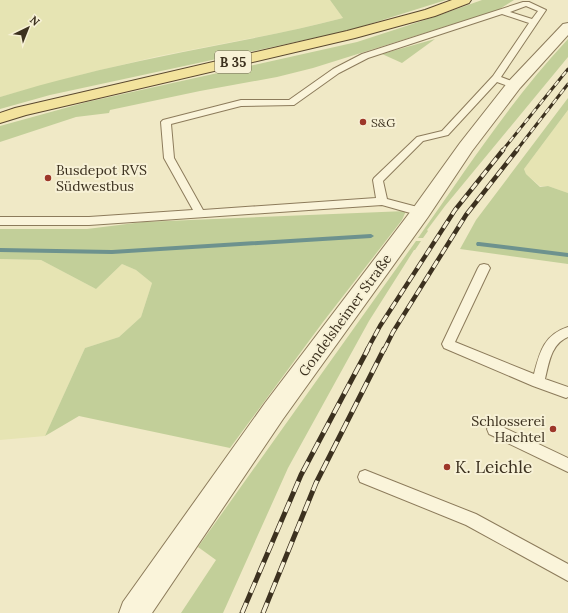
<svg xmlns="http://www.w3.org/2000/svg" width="568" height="613" font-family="Lora,serif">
  <rect width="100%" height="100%" fill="#f0e9c6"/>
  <path fill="#e6e4b3" d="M 0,0 L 330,0 L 343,18 L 289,31 L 159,56 L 84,74 L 0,97 Z
    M 568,110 L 568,193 L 548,186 L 540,186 L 526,174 L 524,169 Z
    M 0,259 L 41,260 L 96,289 L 122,264 L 136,270 L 152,283 L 141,317 L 119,337 L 85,348 L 45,436 L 0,440 Z"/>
  <path fill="#c2cf99" d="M 330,0 L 446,0 L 357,28 L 328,35 L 50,95 L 0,109 L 0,97 C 52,81 105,68 159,57 C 220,44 282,34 343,18 Z
    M 482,0 L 514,0 L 498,10 L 313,68 L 277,77 L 200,91 L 110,110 L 109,113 L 76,117 L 0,142 L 0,126 L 87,102 L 357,42 L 437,16 Z
    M 435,39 L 402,63 L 382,54 Z
    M 568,39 L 568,57 L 445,206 L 427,230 L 428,231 L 423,238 L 418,238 C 466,170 511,100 568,39 Z
    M 568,98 L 568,110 L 524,169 L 526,174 L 540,187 L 548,186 L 568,193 L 568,264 L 460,249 L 476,220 Z
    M 406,211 L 402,220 L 323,322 L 230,448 L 79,416 L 45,436 L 85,348 L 119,337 L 141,317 L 152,283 L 136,270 L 122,264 L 96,289 L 41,260 L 0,259 L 0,229 L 87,229 L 143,222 Z
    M 416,241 L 421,241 L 415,250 L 414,250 L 369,321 L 288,468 L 223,613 L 181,613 L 216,560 L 198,547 Z"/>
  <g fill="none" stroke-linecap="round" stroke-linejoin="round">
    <path fill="#6d928e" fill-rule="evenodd" d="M 371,234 L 374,236 L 371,238 L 112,254 L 0,252 L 0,248 L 112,250 Z
      M 477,242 L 479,242 L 568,253 L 568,257 L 479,246 L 477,246 L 476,244 Z"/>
    <g stroke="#8c7b5b" stroke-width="2">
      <path id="service" d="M 523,2 L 529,2 L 546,10 L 501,77 L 517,83 L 518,85 L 517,87 L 511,87 L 497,82 L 448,135 L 423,141 L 383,181 L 387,199 L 425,209 L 426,212 L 425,215 L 421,216 L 382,205 L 89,225 L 0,225 L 0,217 L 89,217 L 193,210 L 164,158 L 161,122 L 163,120 L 241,100 L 289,100 L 333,69 L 362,54 ZM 526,6 L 538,11 L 532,19 L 510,12 ZM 502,14 L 529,23 L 493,76 L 442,131 L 417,137 L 374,178 L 373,180 L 376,198 L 203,210 L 174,158 L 171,124 L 241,106 L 294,105 L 339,73 L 368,58 Z
        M 484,264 L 488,265 L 490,268 L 455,342 L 534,374 C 540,351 544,335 568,327 L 568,337 C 551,344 549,363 545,379 L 568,387 L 568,397 L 566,398 L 533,386 L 444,348 L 442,344 L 478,268 L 480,265 Z
        M 494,423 L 568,458 L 568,472 L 489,434 L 487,429 L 489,424 Z
        M 365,470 L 476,514 L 568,564 L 568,581 L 466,525 L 360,482 L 358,477 L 360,472 Z"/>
    </g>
    <g stroke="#8c7b5b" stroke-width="2">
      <path id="tertiary" d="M 568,23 L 568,35 L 520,88 L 472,151 L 428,217 L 283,419 L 152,613 L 119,613 L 123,602 L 265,403 L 414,207 L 460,143 L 508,82 L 563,24 Z"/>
    </g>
    <g stroke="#5a482f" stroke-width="2">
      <path id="primary" d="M 452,0 L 471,0 L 469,3 L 435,16 L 355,38 L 26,115 L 0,123 L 0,113 L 15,108 L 347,31 L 425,10 Z"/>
    </g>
    <use href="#service" fill="#faf4da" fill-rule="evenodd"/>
    <use href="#tertiary" fill="#faf4da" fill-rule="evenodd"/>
    <use href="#primary" fill="#f3e39d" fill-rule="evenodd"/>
    <g stroke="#3c311f" stroke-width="3">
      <path id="rail-far2" d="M 502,151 L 568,69
        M 516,151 L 568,84"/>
    </g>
    <g stroke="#3c311f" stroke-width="4.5">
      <path id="rail-far1" d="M 367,350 L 380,326 L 455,210 L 503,150
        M 384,350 L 393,332 L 466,215 L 517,150"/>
    </g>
    <g stroke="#3c311f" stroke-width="5">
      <path id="rail" d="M 242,613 L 301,475 L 368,349
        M 263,613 L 316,483 L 384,349"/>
    </g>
    <use href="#rail-far2" stroke="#f7f1d6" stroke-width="2" stroke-dasharray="6" stroke-linecap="butt"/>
    <use href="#rail-far1" stroke="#f7f1d6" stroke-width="3" stroke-dasharray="8" stroke-linecap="butt"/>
    <use href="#rail" stroke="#f7f1d6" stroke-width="3.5" stroke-dasharray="11" stroke-linecap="butt"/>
  </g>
  <g fill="#9d3729" stroke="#f7f1d6" stroke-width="1.5">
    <circle cx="363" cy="122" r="4"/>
    <circle cx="48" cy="178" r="4"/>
    <circle cx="553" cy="429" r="4"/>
    <circle cx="447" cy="467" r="4"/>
  </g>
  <g text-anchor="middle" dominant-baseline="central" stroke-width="4" stroke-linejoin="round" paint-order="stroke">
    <g font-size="12" fill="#3c311f" stroke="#f7f1d6" text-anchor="start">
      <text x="371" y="122">S&amp;G</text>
    </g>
    <rect fill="#f7f1d6" stroke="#746b56" stroke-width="1" x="215" y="51" width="36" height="22" rx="3"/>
    <g font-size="13" font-weight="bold" fill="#3c311f">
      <text x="233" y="62">B 35</text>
    </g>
    <g font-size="14" fill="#3c311f" stroke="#f7f1d6" text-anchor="start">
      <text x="56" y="170">Busdepot RVS<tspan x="56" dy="16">Südwestbus</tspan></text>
      <text x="545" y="421" text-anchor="end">Schlosserei<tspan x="545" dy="16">Hachtel</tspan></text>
    </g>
    <g font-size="14" fill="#3c311f" stroke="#f7f1d6">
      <text transform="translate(345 315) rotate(-54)">Gondelsheimer Straße</text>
    </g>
    <g font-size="17" fill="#3c311f" stroke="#f7f1d6" text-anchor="start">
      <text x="455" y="467">K. Leichle</text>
    </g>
  </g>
  <g transform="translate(28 28) rotate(43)" stroke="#f7f1d6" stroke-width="3" paint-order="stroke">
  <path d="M0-3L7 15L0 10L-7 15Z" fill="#3c311f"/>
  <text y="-6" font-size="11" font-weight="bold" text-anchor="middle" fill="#3c311f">N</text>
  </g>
</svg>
